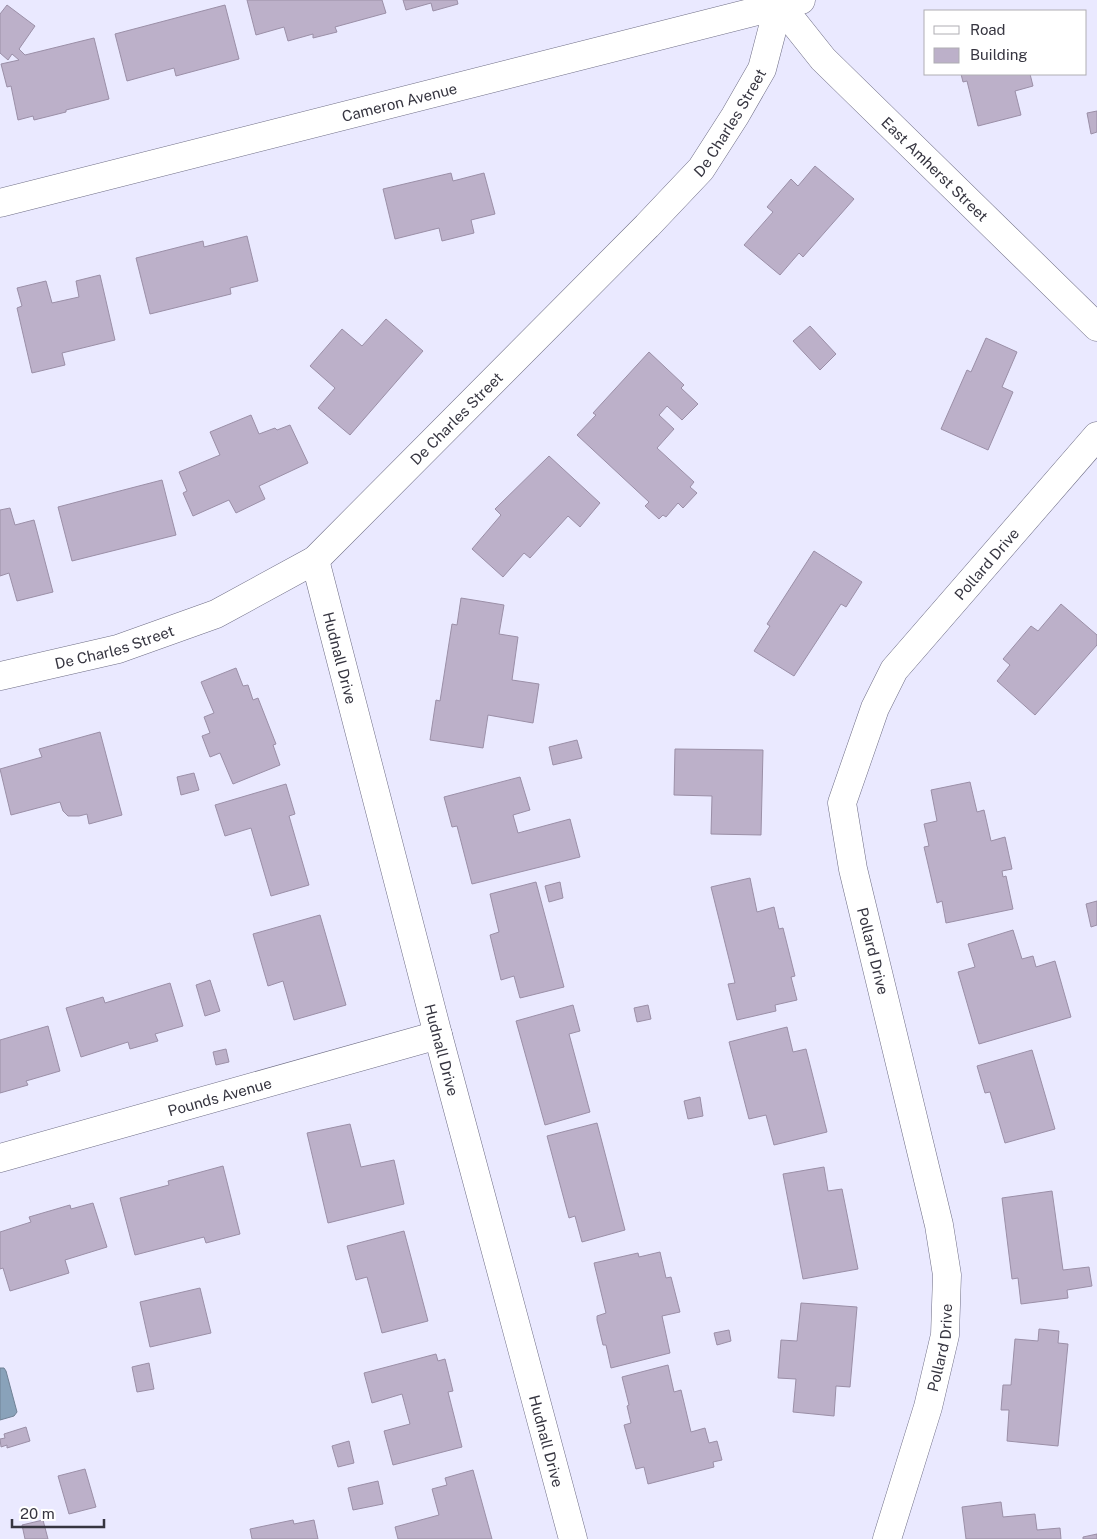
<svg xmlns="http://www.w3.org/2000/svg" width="1097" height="1539" font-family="'Public Sans',sans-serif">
  <rect width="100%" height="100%" fill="#eae9ff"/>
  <path fill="#89a2ba" stroke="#708195" d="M 0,1368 L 4,1368 L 6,1371 L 17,1412 L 14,1416 L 0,1420 Z"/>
  <path fill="#bcb0c9" stroke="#9b8fa7" d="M 247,0 L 382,0 L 386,13 L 335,27 L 337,32 L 313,38 L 313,34 L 288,41 L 284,27 L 256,35 Z
    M 403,0 L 457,0 L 458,4 L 433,11 L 431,3 L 406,10 Z
    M 7,5 L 35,26 L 19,49 L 25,55 L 94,38 L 109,99 L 66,110 L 66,112 L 34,120 L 33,116 L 18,120 L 11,86 L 7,87 L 1,64 L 19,60 L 12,54 L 8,60 L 0,53 L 0,14 Z
    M 225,5 L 239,59 L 176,76 L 174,68 L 127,81 L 115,34 Z
    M 961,74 L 1030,74 L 1033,86 L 1015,91 L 1021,115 L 978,126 L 967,81 L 963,82 Z
    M 1097,111 L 1097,132 L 1091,134 L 1087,113 Z
    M 815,166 L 854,199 L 803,257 L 799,253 L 780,275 L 744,245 L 773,212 L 767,207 L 791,179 L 798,186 Z
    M 451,173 L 453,181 L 484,173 L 495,214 L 471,220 L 474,233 L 442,241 L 439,228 L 395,239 L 383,189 Z
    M 247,236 L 258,281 L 230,288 L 231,294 L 150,314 L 136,258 L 203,241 L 204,247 Z
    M 100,275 L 115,340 L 62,353 L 65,365 L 32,373 L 17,308 L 22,306 L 17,288 L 46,281 L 52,303 L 79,297 L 76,281 Z
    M 386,319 L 423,351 L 350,435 L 318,408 L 335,388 L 310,366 L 342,329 L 362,346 Z
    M 810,326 L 836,354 L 820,370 L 793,341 Z
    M 986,338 L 1017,352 L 1002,387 L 1013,392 L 988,450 L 941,429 L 967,370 L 971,372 Z
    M 649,352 L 684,385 L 681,388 L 698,404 L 682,420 L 667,406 L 659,415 L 674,429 L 657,448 L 694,482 L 690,487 L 697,493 L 683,508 L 678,503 L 666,517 L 663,515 L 659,519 L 645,506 L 649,502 L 577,435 L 596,415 L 593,413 Z
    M 251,415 L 259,434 L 275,428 L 277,430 L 290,425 L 308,463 L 259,486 L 265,499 L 236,513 L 229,500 L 193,516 L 183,493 L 187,491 L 179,472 L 220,455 L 210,432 Z
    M 549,456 L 600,503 L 580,527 L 568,516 L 530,558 L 524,553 L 503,577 L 472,549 L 501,515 L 495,509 Z
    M 162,480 L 176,535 L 72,561 L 58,507 Z
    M 10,508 L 15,525 L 34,520 L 53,592 L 17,601 L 9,573 L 0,576 L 0,510 Z
    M 814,551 L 862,582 L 846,607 L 841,604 L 794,676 L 754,651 L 770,626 L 767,624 Z
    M 461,598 L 504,605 L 499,634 L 518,637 L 512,680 L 539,684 L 533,723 L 488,715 L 483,748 L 430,740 L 436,700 L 440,701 L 452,624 L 457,625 Z
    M 1061,604 L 1097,635 L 1097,645 L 1035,715 L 997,681 L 1010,665 L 1003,659 L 1031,626 L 1038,631 Z
    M 236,668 L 243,686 L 248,685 L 253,700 L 258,698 L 276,744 L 273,745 L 280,765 L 233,784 L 220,753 L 210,757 L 202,736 L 210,733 L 204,717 L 214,713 L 201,682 Z
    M 100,732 L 122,815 L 89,824 L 87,814 L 79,816 L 68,816 L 63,811 L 60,802 L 11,815 L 0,769 L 42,757 L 39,749 Z
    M 577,740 L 582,758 L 553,765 L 549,747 Z
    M 675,749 L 763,750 L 761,835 L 711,834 L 712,796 L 674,795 Z
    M 194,773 L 199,790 L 181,795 L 177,777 Z
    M 520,777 L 530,810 L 513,815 L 518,833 L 570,819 L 580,857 L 472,884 L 457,826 L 452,827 L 444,797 Z
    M 970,782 L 977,812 L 984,810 L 991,841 L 1005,837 L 1012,869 L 1002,871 L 1003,877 L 1006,876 L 1013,909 L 946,923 L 942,901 L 937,903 L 924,847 L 929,846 L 924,824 L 937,821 L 931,790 Z
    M 286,784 L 295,814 L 289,816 L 309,885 L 271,896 L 251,828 L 225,836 L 215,805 Z
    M 750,878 L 757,912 L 774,907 L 779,929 L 783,928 L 795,976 L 791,977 L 797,1000 L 775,1005 L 776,1011 L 737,1020 L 728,984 L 735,983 L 711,887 Z
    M 536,882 L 564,987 L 520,998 L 514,976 L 501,980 L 490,935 L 499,932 L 490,894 Z
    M 560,882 L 563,898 L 549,902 L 545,886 Z
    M 1097,901 L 1097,925 L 1091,927 L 1086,904 Z
    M 320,915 L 346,1005 L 294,1020 L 283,981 L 268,986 L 253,934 Z
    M 1013,930 L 1022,959 L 1033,956 L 1036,967 L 1055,961 L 1071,1017 L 979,1044 L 958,972 L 975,967 L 968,944 Z
    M 210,980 L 220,1011 L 205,1016 L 196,985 Z
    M 170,983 L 183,1026 L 155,1034 L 158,1041 L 130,1049 L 128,1042 L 81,1057 L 66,1008 L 103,997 L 105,1003 Z
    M 573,1005 L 580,1031 L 569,1034 L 590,1112 L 545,1125 L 516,1021 Z
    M 648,1005 L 651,1019 L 637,1022 L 634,1008 Z
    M 48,1026 L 60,1071 L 26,1081 L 28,1085 L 0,1093 L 0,1040 Z
    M 787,1027 L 793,1052 L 806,1049 L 827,1132 L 774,1145 L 766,1115 L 749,1119 L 729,1042 Z
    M 226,1049 L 229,1062 L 216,1065 L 213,1052 Z
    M 1032,1050 L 1055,1129 L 1005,1143 L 990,1092 L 985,1093 L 977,1066 Z
    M 700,1097 L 703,1116 L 688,1119 L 684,1101 Z
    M 597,1123 L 625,1230 L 582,1242 L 575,1216 L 569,1218 L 547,1136 Z
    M 350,1124 L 361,1167 L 394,1160 L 404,1204 L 328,1223 L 307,1133 Z
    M 223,1166 L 240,1234 L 206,1243 L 204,1237 L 135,1255 L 120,1198 L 169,1185 L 168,1181 Z
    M 824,1167 L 828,1191 L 842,1189 L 858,1269 L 803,1279 L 783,1174 Z
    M 1052,1191 L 1063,1270 L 1089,1267 L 1092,1286 L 1067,1290 L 1068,1298 L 1021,1304 L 1018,1278 L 1012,1279 L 1002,1198 Z
    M 93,1203 L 107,1247 L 65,1260 L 69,1273 L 10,1291 L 3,1268 L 0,1269 L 0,1232 L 31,1222 L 29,1217 L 70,1205 L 71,1209 Z
    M 404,1231 L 428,1321 L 382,1333 L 367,1277 L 356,1280 L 347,1246 Z
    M 660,1252 L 666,1278 L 671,1277 L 680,1312 L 662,1316 L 670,1353 L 611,1368 L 606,1345 L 603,1345 L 597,1320 L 597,1316 L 606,1313 L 594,1263 L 638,1253 L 639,1257 Z
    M 200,1288 L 211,1333 L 150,1347 L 140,1302 Z
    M 801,1303 L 857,1307 L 850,1387 L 836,1386 L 834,1416 L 793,1412 L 796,1379 L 778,1378 L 781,1340 L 797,1341 Z
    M 1039,1329 L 1059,1331 L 1058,1343 L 1068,1344 L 1058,1446 L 1007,1441 L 1009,1410 L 1001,1410 L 1003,1385 L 1011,1385 L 1015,1339 L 1038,1341 Z
    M 729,1330 L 731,1341 L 717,1345 L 714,1333 Z
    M 436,1354 L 438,1361 L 445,1359 L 453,1391 L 448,1392 L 462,1447 L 393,1465 L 384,1431 L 410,1424 L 402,1394 L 372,1403 L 364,1373 Z
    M 149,1363 L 154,1389 L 137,1392 L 132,1367 Z
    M 668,1365 L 674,1392 L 681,1390 L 691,1432 L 705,1428 L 709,1443 L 717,1441 L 722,1460 L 713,1462 L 714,1467 L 648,1484 L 644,1467 L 636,1469 L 624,1425 L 631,1423 L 627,1406 L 629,1405 L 622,1377 Z
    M 26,1427 L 30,1441 L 7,1448 L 7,1445 L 1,1447 L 0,1439 L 5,1438 L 4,1434 Z
    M 349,1441 L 354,1463 L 338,1467 L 332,1446 Z
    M 85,1469 L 96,1507 L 69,1514 L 58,1476 Z
    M 473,1470 L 492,1539 L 398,1539 L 395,1527 L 439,1515 L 432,1489 L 447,1485 L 445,1478 Z
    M 378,1481 L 383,1504 L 353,1510 L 348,1488 Z
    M 1001,1502 L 1003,1517 L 1035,1514 L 1037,1530 L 1060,1528 L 1061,1539 L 966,1539 L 962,1507 Z
    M 43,1520 L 48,1539 L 25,1539 L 22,1525 Z
    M 293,1520 L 294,1524 L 314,1520 L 318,1539 L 252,1539 L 250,1529 Z
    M 1097,1534 L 1097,1539 L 1083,1539 L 1083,1537 Z"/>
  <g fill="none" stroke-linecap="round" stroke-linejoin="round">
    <g stroke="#6e6d85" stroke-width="29">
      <g id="minor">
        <path id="s1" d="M 780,5 L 823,59 L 1097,327"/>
        <path id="s2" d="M 0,203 L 801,0"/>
        <path id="s3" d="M 315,560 L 438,1035 L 573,1539"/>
        <path id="s4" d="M 0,676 L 118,649 L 216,614 L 315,560 L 647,226 L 701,169 L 735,116 L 762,69 L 780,0"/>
        <path id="s5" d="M 0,1158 L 438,1035"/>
        <path id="s6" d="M 887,1539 L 928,1407 L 945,1335 L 947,1275 L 939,1225 L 853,869 L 842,803 L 875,708 L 894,670 L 1097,436"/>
      </g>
    </g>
    <use href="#minor" stroke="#fff" stroke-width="28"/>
  </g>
  <g text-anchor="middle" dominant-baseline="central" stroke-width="4.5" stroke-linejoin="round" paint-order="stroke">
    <g font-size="15" fill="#363540" stroke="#fff">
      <text stroke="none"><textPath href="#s2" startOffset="412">Cameron Avenue</textPath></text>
      <text stroke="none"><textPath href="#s4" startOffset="942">De Charles Street</textPath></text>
      <text stroke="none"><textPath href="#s1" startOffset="226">East Amherst Street</textPath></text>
      <text stroke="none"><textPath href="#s4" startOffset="538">De Charles Street</textPath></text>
      <text stroke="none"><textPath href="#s6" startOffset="1040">Pollard Drive</textPath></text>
      <text stroke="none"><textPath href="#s4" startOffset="118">De Charles Street</textPath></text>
      <text stroke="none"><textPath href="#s3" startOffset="101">Hudnall Drive</textPath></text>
      <text transform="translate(873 951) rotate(76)">Pollard Drive</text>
      <text stroke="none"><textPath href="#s3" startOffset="506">Hudnall Drive</textPath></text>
      <text stroke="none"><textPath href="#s5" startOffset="228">Pounds Avenue</textPath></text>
      <text stroke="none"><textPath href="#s6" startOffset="199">Pollard Drive</textPath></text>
      <text stroke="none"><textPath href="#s3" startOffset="911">Hudnall Drive</textPath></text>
    </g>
  </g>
  <rect x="924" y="10" width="162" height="65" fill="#ffffff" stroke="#afaeb3"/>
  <rect x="934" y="26" width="25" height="8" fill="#ffffff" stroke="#afaeb3"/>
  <text x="970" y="35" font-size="15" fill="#363540">Road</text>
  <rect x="934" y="48" width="25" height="15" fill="#bcb0c9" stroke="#afaeb3"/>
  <text x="970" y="60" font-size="15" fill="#363540">Building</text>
  <path d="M12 1519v8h92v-8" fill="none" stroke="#363540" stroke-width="2.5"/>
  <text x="20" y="1519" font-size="15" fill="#363540" stroke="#ffffff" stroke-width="4" paint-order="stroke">20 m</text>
</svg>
